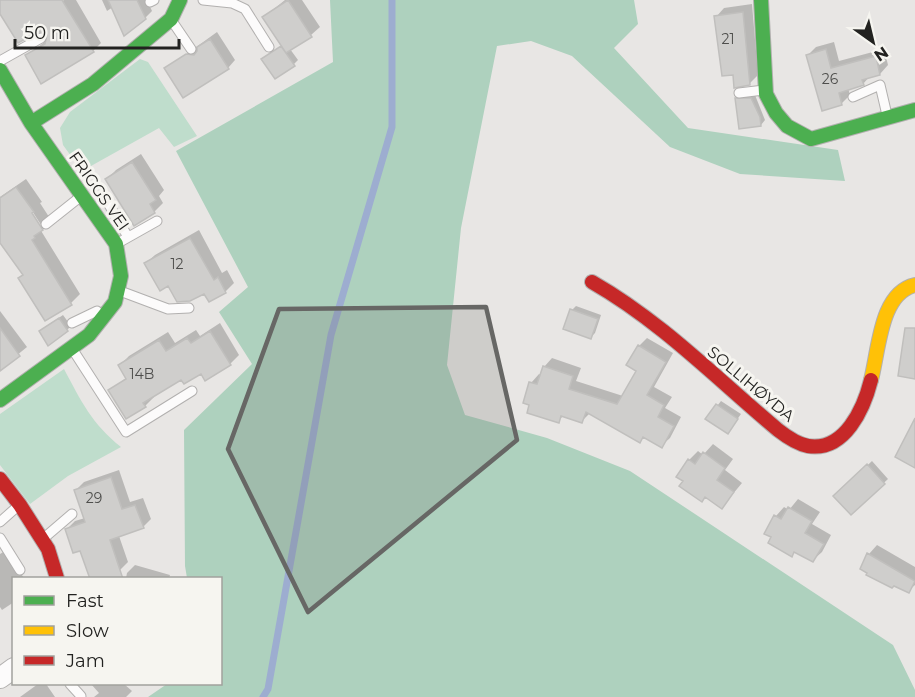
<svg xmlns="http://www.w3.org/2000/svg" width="915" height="697" font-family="Montserrat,sans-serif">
  <rect width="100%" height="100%" fill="#e8e6e4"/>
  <path fill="#bfddcc" d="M 140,59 L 148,62 L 197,136 L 174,147 L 159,128 L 82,171 L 63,145 L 60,128 L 70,112 Z
    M 64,369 C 81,401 92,424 121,447 L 68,476 L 30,504 L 0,465 L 0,414 Z"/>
  <path fill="#aed1be" d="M 330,0 L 634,0 L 638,24 L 614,48 L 688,128 L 838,150 L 845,181 L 740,174 L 670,147 L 572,56 L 531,41 L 497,46 L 461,228 L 447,365 L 465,415 L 547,438 L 630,471 L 893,645 L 915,690 L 915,697 L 148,697 L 167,684 L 220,684 L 220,578 L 187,578 L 185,566 L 184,430 L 252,364 L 219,312 L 248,287 L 176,151 L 333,62 Z"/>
  <path fill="#0003" d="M 0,0 L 47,0 L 52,7 L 64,0 L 76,0 L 101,43 L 93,51 L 27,56 L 47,40 L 49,35 L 45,30 L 0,6 Z
    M 102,0 L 147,0 L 152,11 L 145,18 L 113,7 L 107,11 Z
    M 285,0 L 302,0 L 320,27 L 311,35 L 290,49 L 298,60 L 294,64 L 267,56 L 283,45 L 264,17 Z
    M 752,4 L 758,75 L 749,84 L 734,73 L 716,17 L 724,8 Z
    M 217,32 L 235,60 L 228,68 L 166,69 Z
    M 834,42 L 839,61 L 884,49 L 888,65 L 880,74 L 870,76 L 863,84 L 848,88 L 850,95 L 841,104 L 808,55 L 816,47 Z
    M 741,95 L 755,95 L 765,120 L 761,125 L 737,99 Z
    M 141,154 L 164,190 L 159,196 L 163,203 L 154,212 L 134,224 L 107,179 L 116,170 Z
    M 26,179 L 42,202 L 40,203 L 51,220 L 43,228 L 29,206 L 27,208 L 80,294 L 71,303 L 20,278 L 24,274 L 0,240 L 0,197 Z
    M 199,230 L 222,273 L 227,270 L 234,283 L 226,291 L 209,300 L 204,292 L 169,284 L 146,263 L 155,255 Z
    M 576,306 L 601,315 L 595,333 L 591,337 L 572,310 Z
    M 0,311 L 27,347 L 0,369 Z
    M 63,315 L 71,326 L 67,330 L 45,327 Z
    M 220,323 L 239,355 L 230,364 L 206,379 L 201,372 L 182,377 L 152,395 L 154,397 L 145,406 L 110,391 L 127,377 L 120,365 L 129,356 L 168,332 L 175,343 L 196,330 L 200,336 Z
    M 647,338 L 673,353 L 654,387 L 672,397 L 665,408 L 681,417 L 670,438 L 661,446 L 645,436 L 640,441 L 590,413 L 582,421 L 564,415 L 558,421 L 531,383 L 539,374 L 541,375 L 544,367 L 552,358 L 581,368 L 576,381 L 623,396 L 638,370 L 639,346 Z
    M 721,401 L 741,414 L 731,428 L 707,419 Z
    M 713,444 L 733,459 L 725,470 L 742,483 L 722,507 L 685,481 L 689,460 L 698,451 L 703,455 Z
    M 872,461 L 888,479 L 851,513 L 835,496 Z
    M 119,470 L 130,502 L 143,498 L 151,519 L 143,527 L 119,536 L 128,562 L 120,570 L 81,549 L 66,530 L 75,521 L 85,518 L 76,490 L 84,482 Z
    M 798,499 L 820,512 L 812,524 L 831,535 L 822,552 L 813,560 L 796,551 L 791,555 L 776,516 L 784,507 L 789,510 Z
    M 877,545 L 915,567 L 915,585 L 908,591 L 869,554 Z
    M 5,551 L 24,578 L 14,578 L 14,602 L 2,610 L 0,607 L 0,554 Z
    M 135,565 L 170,575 L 169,578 L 126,578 L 127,573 Z
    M 38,684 L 46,684 L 55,697 L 20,697 Z
    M 91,684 L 124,684 L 132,691 L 126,697 L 94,697 L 99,693 Z"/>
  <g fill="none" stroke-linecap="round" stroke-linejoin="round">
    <path stroke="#9dadd0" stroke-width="7" d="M 263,697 L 268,689 L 331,335 L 392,127 L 392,0"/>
  </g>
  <path fill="#cfcecc" stroke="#c0bfbd" stroke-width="1.5" d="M 0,0 L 62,0 L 94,52 L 41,84 L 25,55 L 45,44 L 47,35 L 44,32 L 38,32 L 18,43 L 0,14 Z
    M 108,0 L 137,0 L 146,19 L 124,36 Z
    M 288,0 L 312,37 L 286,53 L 262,17 Z
    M 743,12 L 750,85 L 734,88 L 733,75 L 722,76 L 714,16 Z
    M 210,39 L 229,69 L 183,98 L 164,68 L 186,54 L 194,55 L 197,51 L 197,47 Z
    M 281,46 L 295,66 L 275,79 L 261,59 Z
    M 826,49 L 831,68 L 876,56 L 880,75 L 862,80 L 864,85 L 839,93 L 842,105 L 822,111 L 806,55 Z
    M 735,98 L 751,98 L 760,117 L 761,126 L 739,129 Z
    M 132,162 L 156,200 L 150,204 L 155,213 L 134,226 L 105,179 Z
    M 16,187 L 34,212 L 32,213 L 43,230 L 34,236 L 35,238 L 32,240 L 72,305 L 45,321 L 18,278 L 23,275 L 0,243 L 0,198 Z
    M 190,238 L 214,280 L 218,277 L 226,293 L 209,302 L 204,294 L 190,301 L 177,302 L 168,286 L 160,291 L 144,263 Z
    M 570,309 L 598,319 L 591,339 L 563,329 Z
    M 59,318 L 68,331 L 48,346 L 39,331 Z
    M 0,328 L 20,356 L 0,371 Z
    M 905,328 L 915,328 L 915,379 L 898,376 Z
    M 210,331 L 231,365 L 205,381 L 201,374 L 184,384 L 181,380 L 143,403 L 146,407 L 126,419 L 108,390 L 126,379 L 118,365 L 159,340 L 166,351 L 187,338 L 191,343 Z
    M 638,345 L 666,362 L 647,395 L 664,405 L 658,417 L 674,426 L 662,448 L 643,437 L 640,443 L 586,412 L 582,423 L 561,416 L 559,423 L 527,413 L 529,405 L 523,403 L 529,382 L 537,384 L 543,366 L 573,376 L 569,389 L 617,404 L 636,371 L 626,365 Z
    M 716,404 L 738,419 L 728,434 L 705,419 Z
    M 915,418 L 915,468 L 895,457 Z
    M 703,452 L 725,468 L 717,480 L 734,492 L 722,509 L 705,497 L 702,502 L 679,486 L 683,481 L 676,477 L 688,459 L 695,464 Z
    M 867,464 L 885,484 L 851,515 L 833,496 Z
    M 111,477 L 122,509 L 135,505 L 144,528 L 110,540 L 123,579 L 90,579 L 80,551 L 73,553 L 65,529 L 85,522 L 74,490 Z
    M 788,507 L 812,521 L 805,533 L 824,544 L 813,562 L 794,552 L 792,557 L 768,543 L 771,537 L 764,534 L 774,515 L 781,519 Z
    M 867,553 L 915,581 L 909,593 L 894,586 L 892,588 L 866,575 L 867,573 L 860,569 Z"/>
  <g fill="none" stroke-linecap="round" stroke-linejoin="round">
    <g stroke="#b2b0af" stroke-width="11">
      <path id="lane" d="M 203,0 L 232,3 L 245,9 L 269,47
        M 150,2 L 154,0
        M 172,21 L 191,49
        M 0,61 L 41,38
        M 739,93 L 764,90
        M 853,97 L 880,85 L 887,115
        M 105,198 L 128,237
        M 46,224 L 80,197
        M 118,243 L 157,221
        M 120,291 L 168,309 L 189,308
        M 72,323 L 97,311
        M 73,350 L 126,432 L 192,391
        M 0,522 L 18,506
        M 0,538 L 20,570
        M 44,538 L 72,514
        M 70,684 L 81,696"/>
    </g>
    <g stroke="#b2b0af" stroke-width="22">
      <path id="street" d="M 0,678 L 14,668"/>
    </g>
    <g stroke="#b2b0af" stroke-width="16">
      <path id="fast" d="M 761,0 L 766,94 L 776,113 L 787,126 L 811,139 L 915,110
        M 0,70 L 31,123 L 116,244 L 121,276 L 115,302 L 89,335 L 0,400
        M 31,123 L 93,84 L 171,19 L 180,0"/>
    </g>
    <g stroke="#b2b0af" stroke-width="16">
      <path id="slow" d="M 871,380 C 879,350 880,293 915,285"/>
    </g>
    <g stroke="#b2b0af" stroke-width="16">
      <path id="jam" d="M 592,282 C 662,322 717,379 778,430 C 787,437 797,444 808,446 C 845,452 864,408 871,380
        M 0,479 L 20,505 L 48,549 L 57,578"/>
    </g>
    <use href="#lane" stroke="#fcfbfb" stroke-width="9"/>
    <use href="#street" stroke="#fcfbfb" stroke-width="20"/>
    <use href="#fast" stroke="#4caf50" stroke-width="14"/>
    <use href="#slow" stroke="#ffc107" stroke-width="14"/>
    <use href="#jam" stroke="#c62828" stroke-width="14"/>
  </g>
  <path fill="#676765" fill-opacity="0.2" stroke="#676765" stroke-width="4.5" stroke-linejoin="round" d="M 486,307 L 517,440 L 308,612 L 228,449 L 279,309 Z"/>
  <g text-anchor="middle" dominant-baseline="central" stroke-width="6" stroke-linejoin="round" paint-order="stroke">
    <g font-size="14" fill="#4e4e4c">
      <text x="728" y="39">21</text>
      <text x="830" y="79">26</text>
      <text x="177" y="264">12</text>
      <text x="142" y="374">14B</text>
      <text x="94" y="498">29</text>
    </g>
    <g font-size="16" fill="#222220" stroke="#f6f5f0">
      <text transform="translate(99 191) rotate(55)">FRIGGS VEI</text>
      <text transform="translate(751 384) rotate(40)">SOLLIHØYDA</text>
    </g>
  </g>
  <rect x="12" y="577" width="210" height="108" fill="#f6f5f0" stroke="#a1a19d" stroke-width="1.5"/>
  <rect x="24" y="596" width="30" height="9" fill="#4caf50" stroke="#a1a19d" stroke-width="1.5"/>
  <text x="66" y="607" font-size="18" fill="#222220">Fast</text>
  <rect x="24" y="626" width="30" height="9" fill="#ffc107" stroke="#a1a19d" stroke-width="1.5"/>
  <text x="66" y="637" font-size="18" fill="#222220">Slow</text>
  <rect x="24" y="656" width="30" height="9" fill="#c62828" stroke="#a1a19d" stroke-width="1.5"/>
  <text x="66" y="667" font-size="18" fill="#222220">Jam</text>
  <g transform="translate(873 42) rotate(146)" stroke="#f6f5f0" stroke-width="4.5" paint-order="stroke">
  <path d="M0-4.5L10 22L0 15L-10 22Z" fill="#222220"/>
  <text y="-9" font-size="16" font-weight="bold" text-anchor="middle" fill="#222220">N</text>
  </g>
  <path d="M15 39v9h164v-9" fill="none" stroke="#222220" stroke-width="3"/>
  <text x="24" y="39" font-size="18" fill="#222220" stroke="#f6f5f0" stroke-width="4.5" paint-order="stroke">50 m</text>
</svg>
